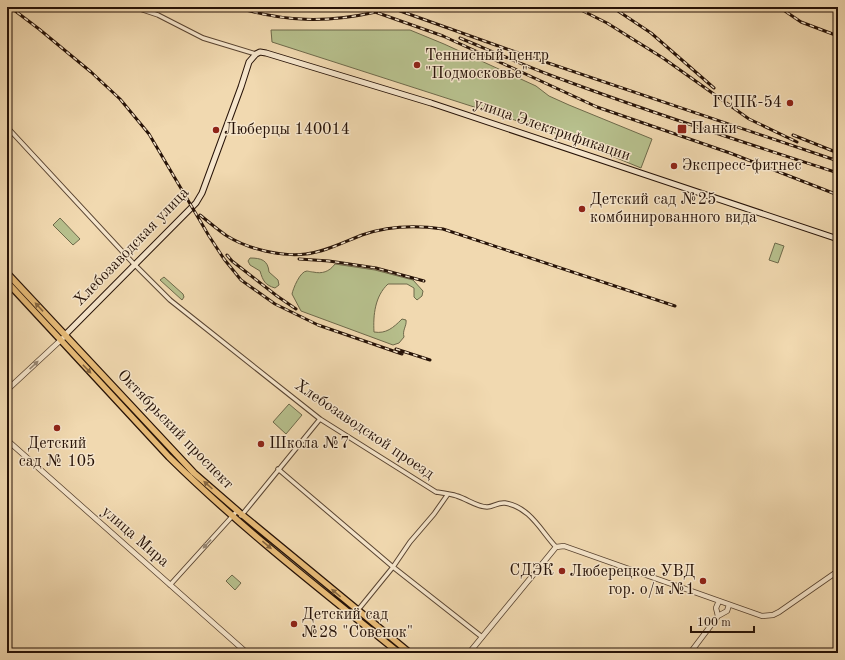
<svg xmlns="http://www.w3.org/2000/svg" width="845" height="660" font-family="'Old Standard TT',serif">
  <rect width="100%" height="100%" fill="#f1d9b0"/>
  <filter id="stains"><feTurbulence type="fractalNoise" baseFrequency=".005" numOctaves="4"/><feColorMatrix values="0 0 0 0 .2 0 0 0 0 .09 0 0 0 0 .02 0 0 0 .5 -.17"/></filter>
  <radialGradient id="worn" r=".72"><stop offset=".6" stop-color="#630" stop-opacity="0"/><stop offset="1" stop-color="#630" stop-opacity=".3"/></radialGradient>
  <path fill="#b7c08d" stroke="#6e694a" d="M 271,30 L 410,30 L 444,44 L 536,86 L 549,96 L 569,105 L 652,139 L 641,168 L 558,134 L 272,42 Z
    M 60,218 L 80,239 L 73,245 L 53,225 Z
    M 775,243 L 784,246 L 778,263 L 769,260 Z
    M 250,258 C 261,258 268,260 269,272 L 278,280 L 279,285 L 275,288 C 265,285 263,281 260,271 L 250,265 L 248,261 Z
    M 335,264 L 375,270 L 413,280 L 423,291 L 422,296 L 417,300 L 414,297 L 414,288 L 407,284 L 388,284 C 375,296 373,315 374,332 C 386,334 393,328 402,319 L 406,320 C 407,326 402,330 404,337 L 399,343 L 393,345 L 301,311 L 292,294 C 293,289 300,271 307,271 C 307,271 312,272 313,272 C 322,274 329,272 335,264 Z
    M 164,277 L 183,294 L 184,297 L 182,300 L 160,280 Z
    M 289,404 L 302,415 L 286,434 L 273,422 Z
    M 232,575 L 241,583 L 235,590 L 226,581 Z"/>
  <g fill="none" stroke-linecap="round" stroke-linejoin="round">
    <g stroke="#594431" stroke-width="5.5">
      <path id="minor" d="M 134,7 L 158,15 L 203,38 L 256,54
        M 7,127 L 133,263 L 170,300 L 320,419 L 436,492 C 443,493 451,494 457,496 C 467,499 477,507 487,507 C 493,507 498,502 505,503 C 530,507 541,531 556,547
        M 278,469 L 393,567 L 482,637
        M 241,516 L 320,419
        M 170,585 L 237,511
        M 358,610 L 393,567 L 410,542 L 434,514 L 448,494"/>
    </g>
    <g stroke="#594431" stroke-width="6">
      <path id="tertiary" d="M 7,390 L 63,338
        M 7,440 L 247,653
        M 718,616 L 727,611 L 729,605
        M 718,616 L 716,608 L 719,601
        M 469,653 L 556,547 L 564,546 L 762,616 L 773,615 L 779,612 L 838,571
        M 690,653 L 718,616"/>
    </g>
    <g stroke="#261207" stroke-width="7">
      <path id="secondary" d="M 65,335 L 196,203 L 202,193 L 241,87 L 249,62 L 256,54 L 260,52 L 266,53 L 431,103 L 838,239"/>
    </g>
    <g stroke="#261207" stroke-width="8">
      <path id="primary" d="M 7,273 L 194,473 L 240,513 L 410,653
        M 7,282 L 169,457 C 241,528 321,590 399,653"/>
    </g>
    <use href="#minor" stroke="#f6e6cc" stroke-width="3.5"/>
    <use href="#tertiary" stroke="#f6e6cc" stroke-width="4.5"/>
    <use href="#secondary" stroke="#f6e6cc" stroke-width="5"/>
    <use href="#primary" stroke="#e8bc78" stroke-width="5.5"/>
    <g stroke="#261207" stroke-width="3">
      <path id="rail" d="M 10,7 L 39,29 L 91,72 L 120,99 L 149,134 L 209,236 L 224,259 L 241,280 L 275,304 L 318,325 L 402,354
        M 236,7 C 284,22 327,23 376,12
        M 361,7 L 443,36 L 597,107 L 730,153 L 838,195
        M 389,7 L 504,48 L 838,161
        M 575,7 L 607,23 L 663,58 L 749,119 L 797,142
        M 612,7 L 651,33 L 714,88
        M 779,7 L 801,22 L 838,36
        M 460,38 C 496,53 532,69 569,82 C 658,115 748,144 838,173
        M 793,135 L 838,153
        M 200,215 C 209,222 218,230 227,236 C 248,249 281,257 306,254 C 325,252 344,242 362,235 C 388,226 415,225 443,229 L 675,306
        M 227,255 L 232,261 L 277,296 L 296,309
        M 299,259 L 329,261 L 376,268 L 424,281
        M 396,349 L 430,360"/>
    </g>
    <use href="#rail" stroke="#f6e6cc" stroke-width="1.5" stroke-dasharray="4.5" stroke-linecap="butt"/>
  </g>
  <defs><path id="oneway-solid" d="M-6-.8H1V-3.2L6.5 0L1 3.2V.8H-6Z"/></defs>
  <g fill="#876740">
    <use href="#oneway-solid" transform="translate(39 307) rotate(-133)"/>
    <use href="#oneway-solid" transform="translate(87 369) rotate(46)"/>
    <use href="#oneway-solid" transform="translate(208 485) rotate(-138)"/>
    <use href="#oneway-solid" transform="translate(267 545) rotate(40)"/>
    <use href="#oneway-solid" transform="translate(336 593) rotate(-140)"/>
  </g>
  <g fill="#988773">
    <use href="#oneway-solid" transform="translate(34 365) rotate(-43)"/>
    <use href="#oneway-solid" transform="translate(207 544) rotate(133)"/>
  </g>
  <g fill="#8f2418" stroke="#f6e6cc" stroke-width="1.5">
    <circle cx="417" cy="65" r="4"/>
    <circle cx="790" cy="103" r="4"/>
    <rect x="677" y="124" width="10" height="10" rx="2"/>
    <circle cx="216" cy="130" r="4"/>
    <circle cx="674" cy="166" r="4"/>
    <circle cx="582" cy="209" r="4"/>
    <circle cx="57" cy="428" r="4"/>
    <circle cx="261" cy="444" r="4"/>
    <circle cx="562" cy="571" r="4"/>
    <circle cx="703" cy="581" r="4"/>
    <circle cx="294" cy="624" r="4"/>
  </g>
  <g text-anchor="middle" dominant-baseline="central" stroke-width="3" stroke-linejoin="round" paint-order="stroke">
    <g font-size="16" fill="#261207" stroke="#f6e6cc" text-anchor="start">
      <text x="425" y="56">Теннисный центр<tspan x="425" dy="18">"Подмосковье"</tspan></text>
      <text x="782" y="103" text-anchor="end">ГСПК-54</text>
      <text x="691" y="129">Панки</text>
      <text x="224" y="130">Люберцы 140014</text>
      <text x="682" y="166">Экспресс-фитнес</text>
      <text x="590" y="200">Детский сад №25<tspan x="590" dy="18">комбинированного вида</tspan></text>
      <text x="57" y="444" text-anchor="middle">Детский<tspan x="57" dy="18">сад № 105</tspan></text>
      <text x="269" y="444">Школа №7</text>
      <text x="554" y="571" text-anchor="end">СДЭК</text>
      <text x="695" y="572" text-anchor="end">Люберецкое УВД<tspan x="695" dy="18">гор. о/м №1</tspan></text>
      <text x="302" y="615">Детский сад<tspan x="302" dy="18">№28 "Совенок"</tspan></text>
    </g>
    <g font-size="16" fill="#261207" stroke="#f6e6cc">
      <text transform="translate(552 130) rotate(19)">улица Электрификации</text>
      <text transform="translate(132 247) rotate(-46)">Хлебозаводская улица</text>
      <text transform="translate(175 430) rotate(46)">Октябрьский проспект</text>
      <text transform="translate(364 430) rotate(34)">Хлебозаводской проезд</text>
      <text transform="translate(135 537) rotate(41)">улица Мира</text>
    </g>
  </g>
  <rect width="845" height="660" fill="none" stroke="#f1d9b0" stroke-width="24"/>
  <rect x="8" y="8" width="829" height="644" fill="none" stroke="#261207" stroke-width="2"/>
  <rect x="12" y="12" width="821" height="636" fill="none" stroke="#261207"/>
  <path d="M691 626v6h63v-6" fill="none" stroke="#261207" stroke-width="2"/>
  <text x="697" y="626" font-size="12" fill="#261207" stroke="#f6e6cc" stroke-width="3" paint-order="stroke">100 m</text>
  <rect width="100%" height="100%" filter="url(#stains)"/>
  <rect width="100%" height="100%" fill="url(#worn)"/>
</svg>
